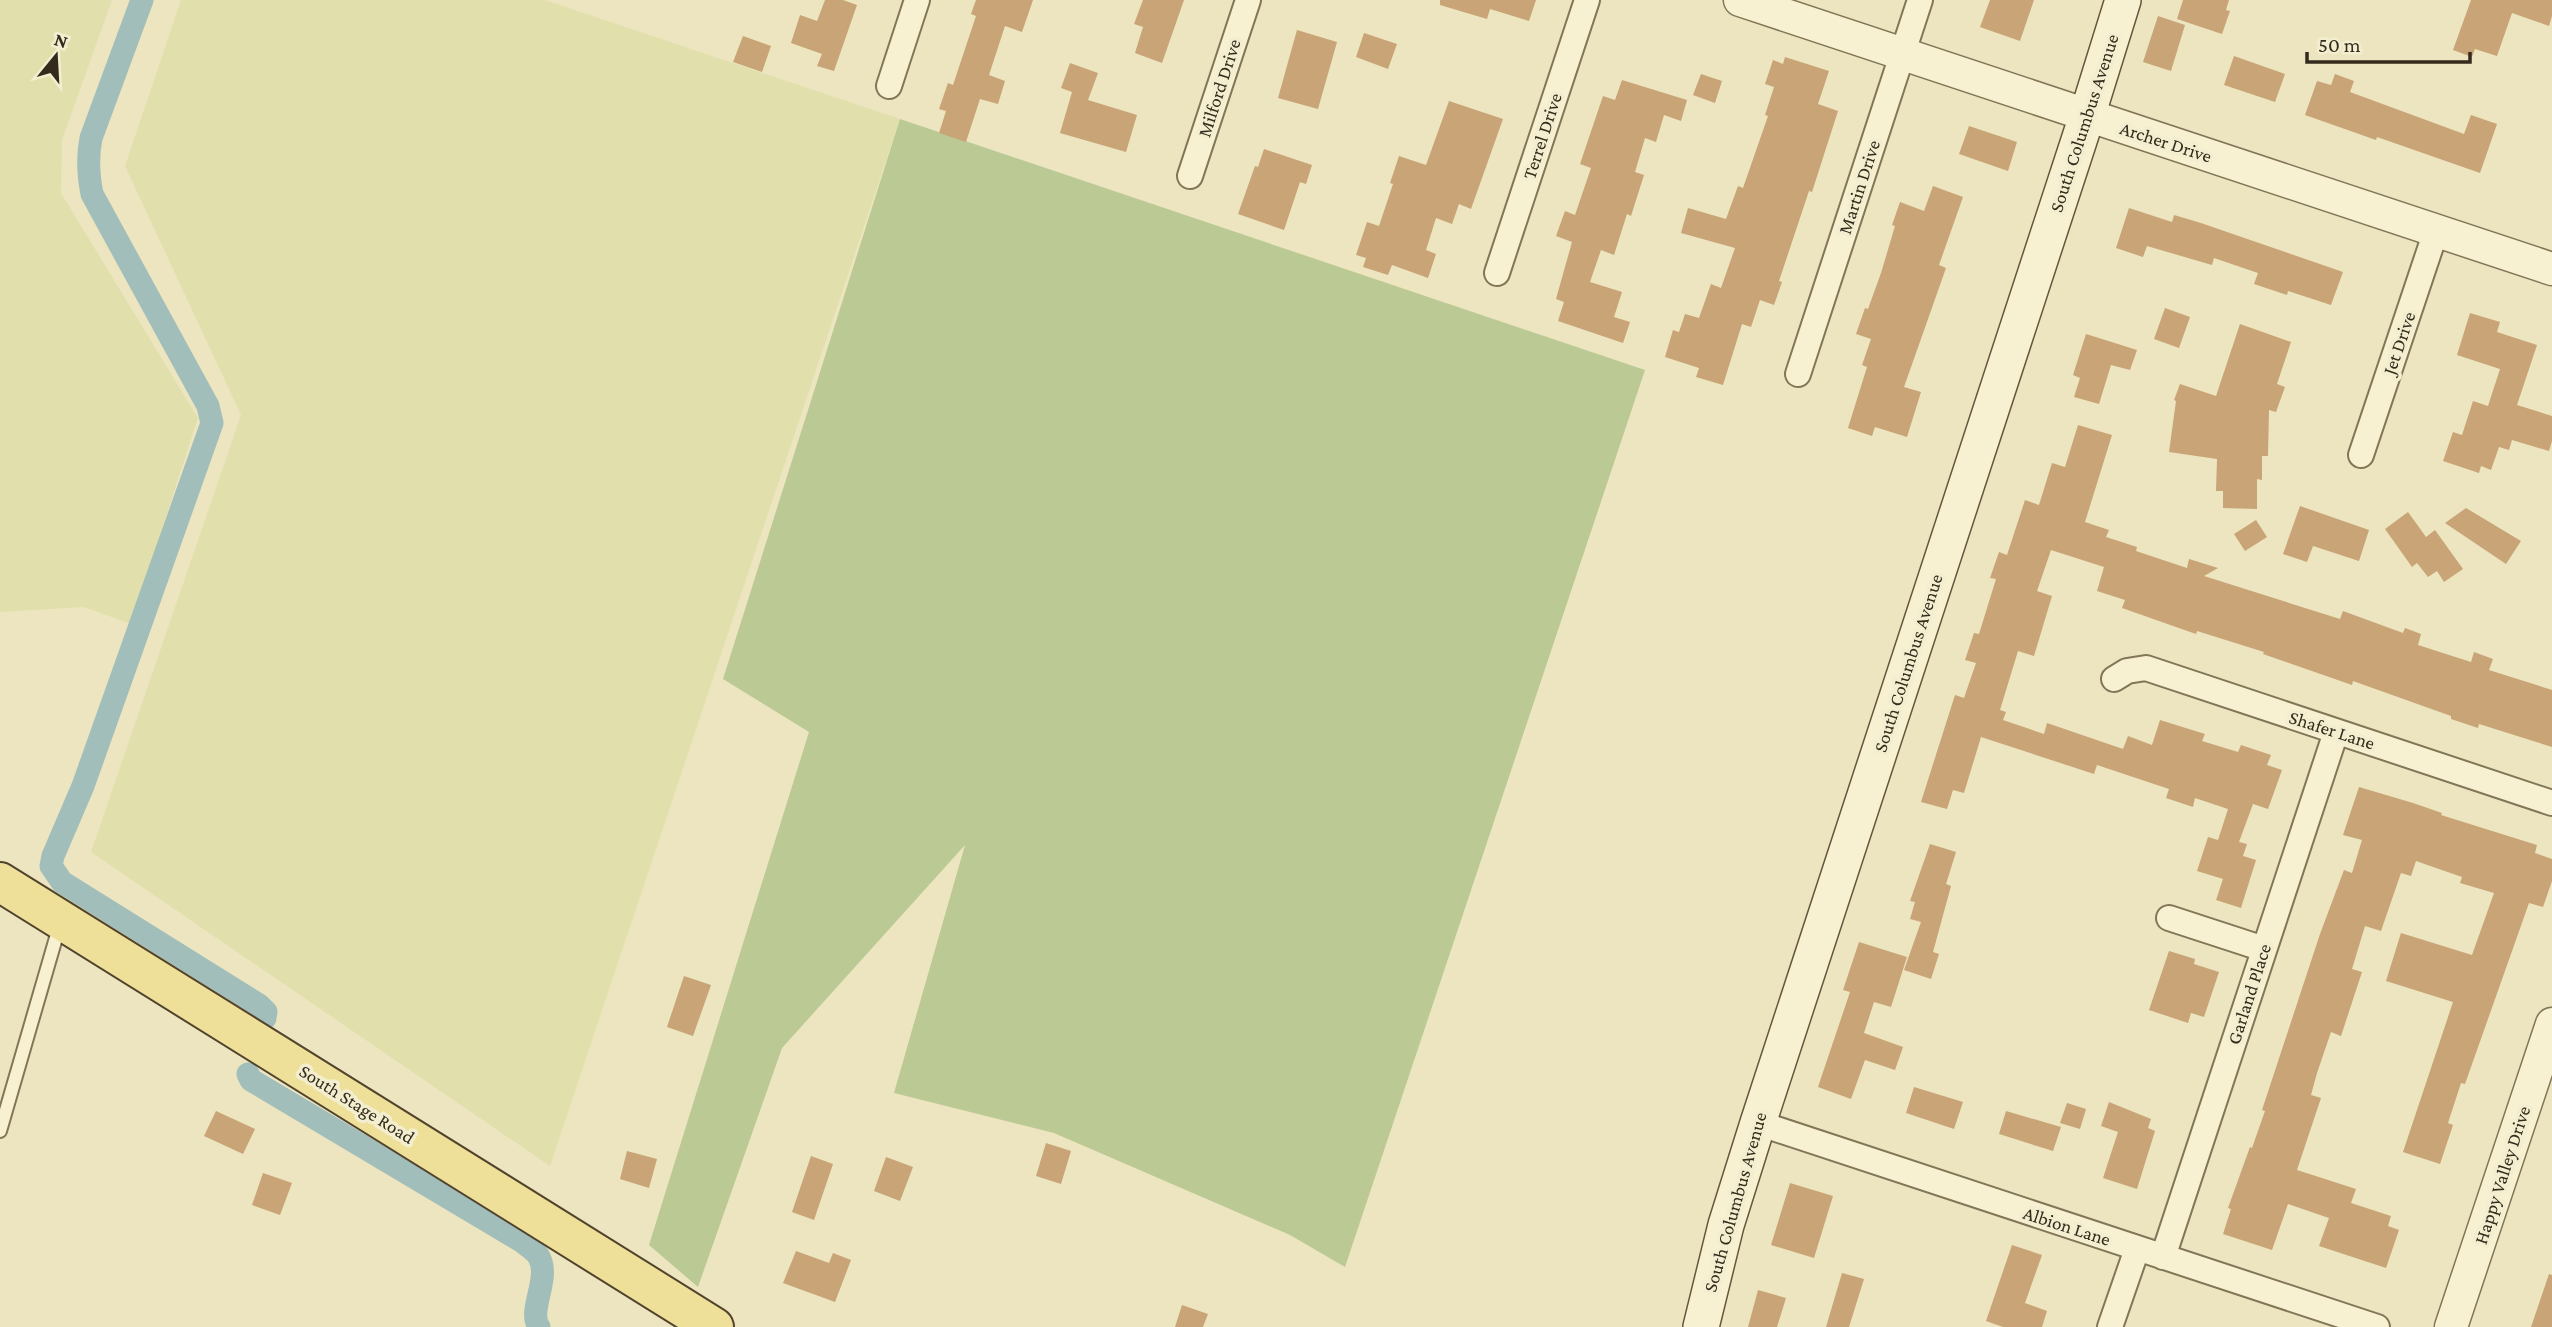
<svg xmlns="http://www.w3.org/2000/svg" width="2552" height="1327" font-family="'Crimson Pro',serif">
  <rect width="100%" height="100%" fill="#ece5bf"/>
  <path fill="#e1e0ad" d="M 0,0 L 112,0 L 62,140 L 61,193 L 198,418 L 131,624 L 84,607 L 0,612 Z
    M 181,0 L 545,0 L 900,119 L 550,1166 L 91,852 L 241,415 L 125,166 Z"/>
  <path fill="#bbc994" d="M 900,119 L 1645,370 L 1345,1267 L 1290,1235 L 1054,1133 L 894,1093 L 965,845 L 782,1048 L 698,1287 L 649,1245 L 809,732 L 723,679 Z"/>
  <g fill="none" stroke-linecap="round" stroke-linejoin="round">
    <path stroke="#a2beba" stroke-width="23" d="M 142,0 L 91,138 C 87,158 88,174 92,194 L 208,406 L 212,423 L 83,786 L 53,856 L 51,866 L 62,882 L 259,1005 L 266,1012 L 265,1018
      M 248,1074 L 251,1080 L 523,1242 C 528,1247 536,1251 539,1257 C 551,1279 527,1311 539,1327"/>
  </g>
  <path fill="#c8a476" d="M 825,0 L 843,0 L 857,5 L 834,71 L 817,66 L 822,54 L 791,43 L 800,15 L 817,21 Z
    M 976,0 L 1033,0 L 1022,32 L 1005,26 L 989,75 L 1005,81 L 998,104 L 980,99 L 966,142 L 939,133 L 946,111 L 939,109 L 948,83 L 953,85 L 976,16 L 971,14 Z
    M 1143,0 L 1184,0 L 1162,63 L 1135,53 L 1143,27 L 1134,24 Z
    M 1440,0 L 1536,0 L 1529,21 L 1490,9 L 1487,19 L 1440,5 Z
    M 1990,0 L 2034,0 L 2020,41 L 1980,27 Z
    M 2183,0 L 2229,0 L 2226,10 L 2230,11 L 2222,34 L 2177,19 Z
    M 2471,0 L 2552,0 L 2552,16 L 2549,26 L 2512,13 L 2497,56 L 2475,49 L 2472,57 L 2453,50 Z
    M 2158,16 L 2185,25 L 2171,71 L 2143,62 Z
    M 1297,30 L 1337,42 L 1318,109 L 1278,98 Z
    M 1364,33 L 1397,44 L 1388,69 L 1356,57 Z
    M 743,36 L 771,46 L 762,72 L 733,62 Z
    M 2234,56 L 2285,74 L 2275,102 L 2224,85 Z
    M 1785,57 L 1829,71 L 1818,104 L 1838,111 L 1812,192 L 1809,191 L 1779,281 L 1782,282 L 1774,305 L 1760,300 L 1751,327 L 1742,324 L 1723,385 L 1696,377 L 1699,368 L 1665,357 L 1673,330 L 1679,332 L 1685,314 L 1699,318 L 1711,284 L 1721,288 L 1735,248 L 1681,233 L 1688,208 L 1726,219 L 1738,186 L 1743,188 L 1768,116 L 1765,115 L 1774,87 L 1765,84 L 1773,60 L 1783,64 Z
    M 1070,63 L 1098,73 L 1088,100 L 1137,115 L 1126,152 L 1060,133 L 1072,92 L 1061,88 Z
    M 1701,74 L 1722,81 L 1715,103 L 1693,95 Z
    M 2335,74 L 2354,81 L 2350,92 L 2464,134 L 2471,115 L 2497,124 L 2480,173 L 2377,137 L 2376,140 L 2305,115 L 2317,81 L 2331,85 Z
    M 1622,80 L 1687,100 L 1681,121 L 1664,115 L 1656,142 L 1645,138 L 1635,172 L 1644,175 L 1631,216 L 1627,214 L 1614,255 L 1601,250 L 1590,282 L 1622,292 L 1614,317 L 1630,322 L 1623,343 L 1558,321 L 1564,302 L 1556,299 L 1572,242 L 1556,236 L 1565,211 L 1575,215 L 1591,168 L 1580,164 L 1603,96 L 1615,100 Z
    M 1449,101 L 1503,119 L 1471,209 L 1459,204 L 1452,224 L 1436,218 L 1426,250 L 1436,254 L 1428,278 L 1392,265 L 1388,275 L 1363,267 L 1366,258 L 1356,255 L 1367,222 L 1379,226 L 1393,184 L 1390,183 L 1399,156 L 1426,165 Z
    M 1969,126 L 2017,142 L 2008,171 L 1959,154 Z
    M 1264,149 L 1312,165 L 1306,184 L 1300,182 L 1284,230 L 1238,214 L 1255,166 L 1258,167 Z
    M 1933,186 L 1963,197 L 1939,265 L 1946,268 L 1904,387 L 1921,392 L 1907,437 L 1875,427 L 1872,436 L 1848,428 L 1867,367 L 1862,365 L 1871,339 L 1856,334 L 1865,308 L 1868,309 L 1881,273 L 1895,226 L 1892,225 L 1900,202 L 1924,211 Z
    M 2129,208 L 2172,222 L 2174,215 L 2201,223 L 2343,272 L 2331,305 L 2288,291 L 2287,295 L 2254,284 L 2258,273 L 2214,258 L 2212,265 L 2147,246 L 2143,257 L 2116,248 Z
    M 2165,308 L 2190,317 L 2179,348 L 2154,339 Z
    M 2470,313 L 2500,322 L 2497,332 L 2537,345 L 2517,405 L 2552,416 L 2552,441 L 2549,451 L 2512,440 L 2509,450 L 2499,447 L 2491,470 L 2481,466 L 2479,473 L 2443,461 L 2453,432 L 2462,435 L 2473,401 L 2488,406 L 2500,369 L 2457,355 Z
    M 2240,324 L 2291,342 L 2277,384 L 2285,387 L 2276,412 L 2269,410 L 2268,456 L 2262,456 L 2262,480 L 2257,479 L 2257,509 L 2223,508 L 2223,491 L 2216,491 L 2217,459 L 2169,452 L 2176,401 L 2174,400 L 2180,384 L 2216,396 Z
    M 2086,334 L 2137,350 L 2130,370 L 2111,365 L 2099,404 L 2074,397 L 2080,378 L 2073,375 Z
    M 2078,425 L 2112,435 L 2085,522 L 2109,530 L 2106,537 L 2137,547 L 2136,551 L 2187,568 L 2189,559 L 2218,568 L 2204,576 L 2340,619 L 2343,611 L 2403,633 L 2405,628 L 2421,634 L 2418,645 L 2471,662 L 2474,652 L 2493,659 L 2489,670 L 2552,690 L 2552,747 L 2479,724 L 2478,728 L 2451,719 L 2451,716 L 2353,681 L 2352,685 L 2263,654 L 2264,652 L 2197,631 L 2196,634 L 2122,608 L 2125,600 L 2097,591 L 2104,567 L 2051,550 L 2037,591 L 2052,596 L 2034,656 L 2018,651 L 2000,710 L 2006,712 L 2003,720 L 2044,734 L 2047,723 L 2123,749 L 2128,736 L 2152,745 L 2160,720 L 2205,734 L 2202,741 L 2238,752 L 2241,745 L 2271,755 L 2267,765 L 2282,770 L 2268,809 L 2253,804 L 2239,842 L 2247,844 L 2243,856 L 2256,860 L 2241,908 L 2216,900 L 2223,879 L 2197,871 L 2208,837 L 2218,840 L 2228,809 L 2195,798 L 2193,807 L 2166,798 L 2169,789 L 2097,765 L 2094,774 L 1981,737 L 1964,793 L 1953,790 L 1947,809 L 1921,802 L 1955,695 L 1964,698 L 1976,663 L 1965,660 L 1974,633 L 1979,634 L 1996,579 L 1990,578 L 1999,552 L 2007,555 L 2025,500 L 2039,505 L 2052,463 L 2065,467 Z
    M 2300,506 L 2369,530 L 2359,561 L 2313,546 L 2307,562 L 2283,554 Z
    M 2466,508 L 2521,541 L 2506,564 L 2445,523 Z
    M 2408,512 L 2426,537 L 2435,530 L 2463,569 L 2444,582 L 2437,571 L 2428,577 L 2417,563 L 2412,567 L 2385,529 Z
    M 2256,520 L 2267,537 L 2245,551 L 2234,534 Z
    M 2359,787 L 2413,803 L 2442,813 L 2441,815 L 2537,845 L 2535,853 L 2552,859 L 2552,881 L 2543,907 L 2529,903 L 2465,1084 L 2461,1083 L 2448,1123 L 2453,1125 L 2440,1164 L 2403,1152 L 2453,1002 L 2386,981 L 2401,933 L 2472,955 L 2494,893 L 2460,883 L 2462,877 L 2416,861 L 2411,876 L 2401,873 L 2381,931 L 2365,926 L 2352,969 L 2362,972 L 2341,1036 L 2331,1032 L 2317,1073 L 2311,1095 L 2321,1098 L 2297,1170 L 2356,1189 L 2351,1203 L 2391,1216 L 2388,1226 L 2399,1230 L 2386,1268 L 2319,1246 L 2329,1218 L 2288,1204 L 2272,1250 L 2223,1234 L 2231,1209 L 2228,1208 L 2250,1147 L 2252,1148 L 2265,1111 L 2262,1110 L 2320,934 L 2344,870 L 2352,873 L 2362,840 L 2343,835 Z
    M 1930,844 L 1956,852 L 1946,884 L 1951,886 L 1933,952 L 1939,954 L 1931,979 L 1904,970 L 1921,922 L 1910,919 L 1915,902 L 1910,901 Z
    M 1859,942 L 1907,957 L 1891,1007 L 1874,1002 L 1864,1033 L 1903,1047 L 1895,1070 L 1865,1060 L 1851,1099 L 1818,1087 L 1850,992 L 1843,990 Z
    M 2169,951 L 2195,959 L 2194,964 L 2219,972 L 2204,1017 L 2191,1013 L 2188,1023 L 2149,1010 Z
    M 684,976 L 711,985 L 693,1036 L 667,1027 Z
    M 1914,1087 L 1963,1102 L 1954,1129 L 1906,1113 Z
    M 2109,1102 L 2151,1119 L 2148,1128 L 2155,1131 L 2137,1189 L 2103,1178 L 2118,1132 L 2101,1126 Z
    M 2067,1103 L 2086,1109 L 2080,1129 L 2060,1123 Z
    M 216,1111 L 255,1129 L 243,1154 L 204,1136 Z
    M 2006,1111 L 2061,1127 L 2053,1151 L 1999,1134 Z
    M 1046,1143 L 1071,1151 L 1061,1184 L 1036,1176 Z
    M 627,1151 L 657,1159 L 649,1188 L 620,1179 Z
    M 811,1156 L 833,1164 L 814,1220 L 792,1212 Z
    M 886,1157 L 913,1167 L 900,1201 L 874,1191 Z
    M 263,1173 L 292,1183 L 280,1215 L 252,1205 Z
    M 1790,1183 L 1833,1196 L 1814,1258 L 1771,1245 Z
    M 2012,1245 L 2042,1255 L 2025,1303 L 2047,1311 L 2042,1327 L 2003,1327 L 1986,1321 Z
    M 796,1251 L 829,1263 L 833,1253 L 851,1260 L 835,1302 L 783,1283 Z
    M 1842,1273 L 1864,1279 L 1849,1327 L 1826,1327 Z
    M 2549,1274 L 2552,1275 L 2552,1327 L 2531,1327 Z
    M 1758,1290 L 1786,1298 L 1777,1327 L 1748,1327 Z
    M 1182,1305 L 1208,1314 L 1203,1327 L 1175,1327 Z"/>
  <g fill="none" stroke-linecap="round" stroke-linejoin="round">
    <g stroke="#837658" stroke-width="16">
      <path id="service" d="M 0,1131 L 60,924"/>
    </g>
    <g stroke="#837658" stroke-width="28">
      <path id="minor" d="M 889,86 L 917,0
        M 1190,176 L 1248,0
        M 1497,273 L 1587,0
        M 1798,374 L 1920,0
        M 2361,455 L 2436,231
        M 2114,679 L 2127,671 L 2146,668 L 2552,803
        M 2169,918 L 2264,949
        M 1758,1123 L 2377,1327
        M 2163,1257 L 2336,732
        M 2110,1327 L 2137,1249"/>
    </g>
    <g stroke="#837658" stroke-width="35">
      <path id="tertiary" d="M 1740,0 L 2552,269
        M 2451,1327 L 2552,1024"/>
    </g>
    <g stroke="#65563c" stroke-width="38">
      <path id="secondary" d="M 1701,1327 L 1726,1225 L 1758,1123 L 2087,116 L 2123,0"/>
    </g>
    <g stroke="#51432d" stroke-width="42">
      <path id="primary" d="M 0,882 L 714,1327"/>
    </g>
    <use href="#service" stroke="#f7f1d2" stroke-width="12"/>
    <use href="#minor" stroke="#f7f1d2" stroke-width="24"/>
    <use href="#tertiary" stroke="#f7f1d2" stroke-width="32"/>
    <use href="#secondary" stroke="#f7f1d2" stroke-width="35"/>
    <use href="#primary" stroke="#eee098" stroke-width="38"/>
  </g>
  <g text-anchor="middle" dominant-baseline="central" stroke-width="7" stroke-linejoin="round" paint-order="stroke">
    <g font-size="19" fill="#342b1c" stroke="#f3eecf">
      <text transform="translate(1219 88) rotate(-72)">Milford Drive</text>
      <text transform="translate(2084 123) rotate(-72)">South Columbus Avenue</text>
      <text transform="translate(1542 136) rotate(-72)">Terrel Drive</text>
      <text transform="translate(2166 142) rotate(18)">Archer Drive</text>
      <text transform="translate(1859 187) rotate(-72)">Martin Drive</text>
      <text transform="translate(2399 343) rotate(-71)">Jet Drive</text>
      <text transform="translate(1908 663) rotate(-72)">South Columbus Avenue</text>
      <text transform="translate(2332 730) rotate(18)">Shafer Lane</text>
      <text transform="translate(2249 994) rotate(-72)">Garland Place</text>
      <text transform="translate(357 1104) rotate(32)">South Stage Road</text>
      <text transform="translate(2502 1175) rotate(-72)">Happy Valley Drive</text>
      <text transform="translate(1735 1202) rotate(-74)">South Columbus Avenue</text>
      <text transform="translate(2067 1226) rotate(18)">Albion Lane</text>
    </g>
  </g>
  <g transform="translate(56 56) rotate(18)" stroke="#f3eecf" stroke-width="5" paint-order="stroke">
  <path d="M0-5L12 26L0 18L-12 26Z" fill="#342b1c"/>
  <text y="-10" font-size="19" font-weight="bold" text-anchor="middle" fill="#342b1c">N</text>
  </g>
  <path d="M2307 52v10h163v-10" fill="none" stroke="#342b1c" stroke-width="3.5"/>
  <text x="2318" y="52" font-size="21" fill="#342b1c" stroke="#f3eecf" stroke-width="5" paint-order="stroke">50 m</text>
</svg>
